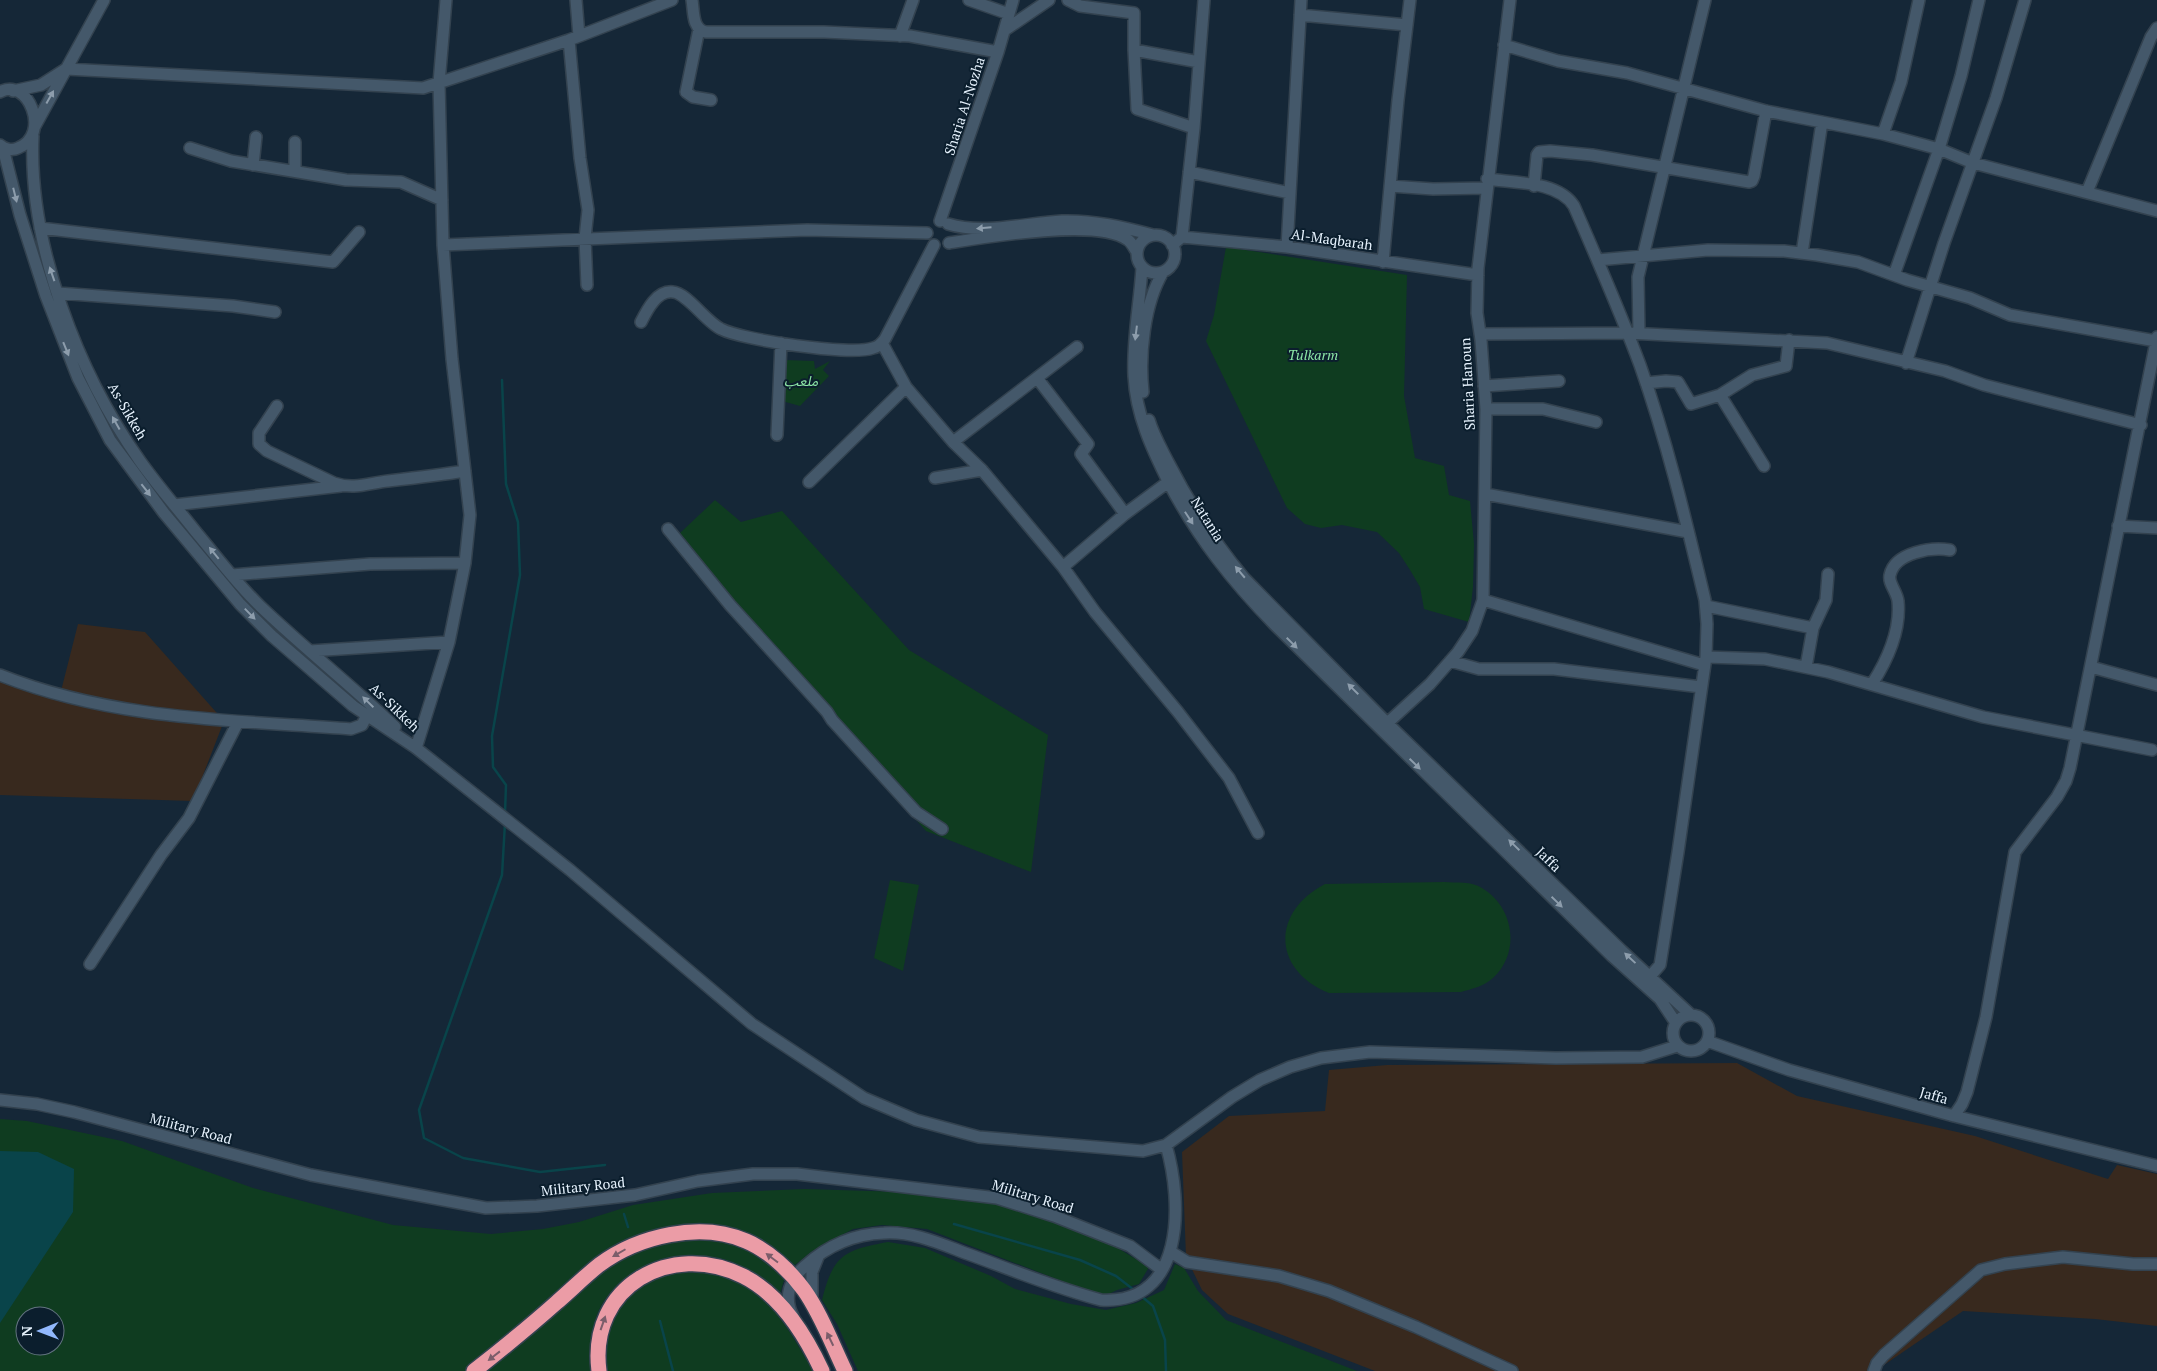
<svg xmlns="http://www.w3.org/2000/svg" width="2157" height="1371" font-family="'PT Serif','Noto Sans Arabic',serif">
  <rect width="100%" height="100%" fill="#152737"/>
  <path fill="#38291e" d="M 78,624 L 145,632 L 224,721 L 193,801 L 0,795 L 0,674 L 61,691 Z
    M 1737,1063 L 1797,1096 L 1975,1136 L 2108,1179 L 2117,1165 L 2157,1174 L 2157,1326 L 2095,1319 L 1963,1311 L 1881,1367 L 1880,1371 L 1375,1371 L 1228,1314 L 1202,1290 L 1186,1257 L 1182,1152 L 1229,1116 L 1325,1111 L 1329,1070 L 1387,1065 Z"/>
  <path fill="#0f3c20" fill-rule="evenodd" d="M 1226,247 L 1407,275 L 1404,396 L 1415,458 L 1444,466 L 1449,495 L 1470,501 L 1474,544 L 1473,587 L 1469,622 L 1424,609 L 1420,587 L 1410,570 L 1399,553 L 1377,532 L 1342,525 L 1321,528 L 1305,524 L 1287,508 L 1206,341 L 1214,315 Z
    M 785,360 L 814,361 L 815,369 L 830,361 L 823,370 L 829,376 L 800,406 L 782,401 Z
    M 715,500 L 741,522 L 782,511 L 909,650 L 1048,735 L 1031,872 L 926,831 L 830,723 L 680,533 Z
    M 890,880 L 919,885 L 903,971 L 874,958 Z
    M 1444,882 C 1457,883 1471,881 1482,888 C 1514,907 1521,952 1493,978 C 1484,986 1472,989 1461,992 L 1329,993 C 1272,970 1271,912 1325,884 Z
    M 0,1119 L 27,1121 L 122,1141 L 253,1188 L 393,1225 L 491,1234 L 543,1229 L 579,1222 L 633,1205 L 712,1193 L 805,1189 L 969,1194 L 1106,1241 L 1149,1267 L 1139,1284 L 1117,1290 L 1096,1300 L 1085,1290 L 927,1229 L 882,1225 L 853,1229 L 811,1252 L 795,1265 L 757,1238 L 740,1231 L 702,1226 L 638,1240 L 474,1371 L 0,1371 ZM 25,1316 L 55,1316 L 55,1346 L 25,1346 Z
    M 690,1239 C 734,1241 751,1248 785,1277 L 779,1297 C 763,1281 746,1265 723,1259 C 681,1249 629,1263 604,1301 C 591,1321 589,1348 591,1371 L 485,1371 L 603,1270 L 632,1253 L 660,1244 Z
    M 888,1242 L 925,1248 L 991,1276 L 1015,1289 L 1071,1304 L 1106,1310 L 1136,1303 L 1164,1290 L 1175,1264 L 1184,1268 L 1198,1291 L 1226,1320 L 1357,1371 L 858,1371 L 837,1324 L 822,1300 C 833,1255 844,1250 888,1242 Z
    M 694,1270 C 702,1271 712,1271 721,1273 C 767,1287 791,1333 813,1371 L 605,1371 L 608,1327 L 630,1292 L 647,1281 L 670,1273 Z"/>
  <path fill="#09444a" d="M 0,1151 L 38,1152 L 74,1169 L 73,1212 L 0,1323 Z"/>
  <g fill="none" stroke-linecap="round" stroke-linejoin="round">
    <path stroke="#09444a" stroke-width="2.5" d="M 502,380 L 506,484 L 518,522 L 520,575 L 492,736 L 493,767 L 506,785 L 505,813
      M 505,823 L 502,875 L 419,1110 L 424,1138 L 463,1158 L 540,1172 L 605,1165
      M 624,1214 L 628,1227
      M 954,1224 L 1080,1260 L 1116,1276 L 1134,1290
      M 1140,1295 L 1153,1306 L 1165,1340 L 1166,1371
      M 660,1321 L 673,1371"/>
    <g stroke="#33424f" stroke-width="14">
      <path id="minor" d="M 576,0 L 579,36
        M 692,0 C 694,12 692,29 706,32 L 824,32 L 910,36 L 998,52
        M 969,0 L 1009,14
        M 1068,0 L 1080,6 L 1134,13 L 1134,50 L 1199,62
        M 1300,15 L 1407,25
        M 699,29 L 686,92 L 693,97 L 711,100
        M 1005,30 L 1049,0
        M 900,36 L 913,0
        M 569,40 L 580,158 L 588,210 L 585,238 L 587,285
        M 1504,45 L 1558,61 L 1627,73 L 1766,111 L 1883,134 L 1939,149 L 1973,163 L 2157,211
        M 1134,50 L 1137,109 L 1194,128
        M 13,91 L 41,85 L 66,69 L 423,88 L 569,40 L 672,0
        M 0,92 C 28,76 52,135 18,148 C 12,151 4,149 0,145
        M 35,126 L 104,0
        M 1883,134 L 1901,82 L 1919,0
        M 33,136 C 28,244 78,373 140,461 C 157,485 177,508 196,532 C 217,557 237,584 260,606 C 304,648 351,685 395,727
        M 3,148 L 20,215 L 46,296 L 78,378 L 110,440 L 164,513 L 240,604 L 272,636 L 353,706 L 416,748 L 570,870 L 752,1024 L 864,1098 L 916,1120 L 979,1137 L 1143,1151 L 1166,1145 L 1232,1097 L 1260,1080 L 1290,1067 L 1321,1058 L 1370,1052 L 1556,1058 L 1642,1057 L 1677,1046
        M 190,148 L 231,161 L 346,180 L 401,182 L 442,200
        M 253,165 L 256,137
        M 295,171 L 295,142
        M 1189,172 L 1290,193
        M 1487,179 C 1515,183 1558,181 1574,206 C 1597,259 1620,311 1640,365 C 1667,441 1686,521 1705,600 L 1707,624 L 1706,657 L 1678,852 L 1660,965 L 1646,981
        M 1390,186 L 1433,189 L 1486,188
        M 1534,186 L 1537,155 L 1539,152 L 1550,151 L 1592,155 L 1749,182 L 1752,181 L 1754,176 L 1766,111
        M 2087,192 L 2151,37 L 2157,28
        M 940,221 L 998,52 L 1013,0
        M 948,224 C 984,235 1025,223 1062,221 C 1094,220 1123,227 1153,235
        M 40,228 L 333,262 L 359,232
        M1137 254a19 19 0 1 1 38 0a19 19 0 1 1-38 0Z
        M 1182,237 L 1287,247 L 1478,275
        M 949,243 C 986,237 1097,218 1128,240 C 1132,243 1134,248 1137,252
        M 443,245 L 807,230 L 927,233
        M 1172,245 L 1182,237 L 1194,128 L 1204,0
        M 1287,247 L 1301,0
        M 1802,253 L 1822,122
        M 1598,260 L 1708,250 L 1784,251 L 1817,255 L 1858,262 L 1907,280 L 1970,298 L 2010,315 L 2156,341
        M 1383,262 L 1398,100 L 1410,0
        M 1142,267 C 1140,303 1132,340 1134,376 C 1136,415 1152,449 1169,483 C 1198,538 1232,581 1275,625 L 1612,956 L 1660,999 L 1676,1023
        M 1894,275 L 1939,149 L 1961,76 L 1979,0
        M 58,293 L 233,306 L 275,312
        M 641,322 C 647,310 657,290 673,292 C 687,293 706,322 721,329 C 742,340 851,356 873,348 C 878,347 882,343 885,339 L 934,245
        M 1639,333 L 1638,277 L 1705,0
        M 1480,334 L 1628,333 L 1827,343 L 1945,371 L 1984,385 L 2141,425
        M 882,343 L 906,387 L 953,442 L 982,470 L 1063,567 L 1095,612 L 1178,712 L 1229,778 L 1258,833
        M 1906,363 L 1944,243 L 1996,98 L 2025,0
        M 1037,378 L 1088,444 L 1081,454 L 1125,514
        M 1646,383 L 1666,381 L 1678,382 L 1691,404 L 1720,395 L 1764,466
        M 1484,386 L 1559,381
        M 1143,392 C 1139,355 1144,304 1163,272
        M 1720,395 L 1752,375 L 1786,366 L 1789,340
        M 277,406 L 259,433 L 259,444 L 267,451 L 334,483 C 354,490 369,483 388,481 C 414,478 440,475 465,471
        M 1486,409 L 1543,409 L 1596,422
        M 1149,420 C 1153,434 1161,448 1168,462 C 1189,503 1214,542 1244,578 L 1387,723 L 1622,951 L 1691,1015
        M 777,435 L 781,343
        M 953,442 L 1077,347
        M 935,478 L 982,470
        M 809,482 L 906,387
        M 1485,494 L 1688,532
        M 174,505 L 341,486
        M 2118,526 L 2157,528
        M 668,529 L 730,605 L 827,712 L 832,720 L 916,812 L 942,829
        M 1063,567 L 1125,514 L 1175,477
        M 232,575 L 370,564 L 465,563
        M 1483,600 L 1704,665
        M 1706,606 L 1813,628
        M 310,651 L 449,642
        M 1706,657 L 1765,659 L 1828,672 L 1983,717 L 2152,750
        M 1450,661 L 1479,669 L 1554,669 L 1701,687
        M 1806,667 L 1813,628 L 1826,600 L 1828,574
        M 2091,667 L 2157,685
        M 0,675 C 114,720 231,720 351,729 L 362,725 L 367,715
        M 1872,684 C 1888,659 1901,631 1898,601 C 1897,592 1888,583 1890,575 C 1895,552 1932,547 1950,550
        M 1382,728 L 1430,684 L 1458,652 L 1472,631 L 1483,600 L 1486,409 L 1481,340 L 1477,313 L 1478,268 L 1510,0
        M 416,748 L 449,642 L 465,563 L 470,515 L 452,359 L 443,245 L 439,83 L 446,0
        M 90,964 L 161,855 L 189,818 L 238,722
        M1673 1033a18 18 0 1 1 36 0a18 18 0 1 1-36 0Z
        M 1707,1041 L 1789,1070 L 1954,1116 L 2157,1166
        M 0,1100 L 37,1104 L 74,1112 L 311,1175 L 486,1208 L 537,1206 L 635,1195 L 698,1181 L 753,1174 L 797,1174 L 997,1198 L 1054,1216 L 1130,1246 L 1162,1270
        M 1954,1116 L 1962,1104 L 1967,1092 L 1986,1017 L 2015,852 L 2057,797 L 2066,781 L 2070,768 L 2157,337
        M 1171,1252 L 1187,1262 L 1279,1276 L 1329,1291 L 1416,1327 L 1512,1371
        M 812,1302 L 812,1272 L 818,1257
        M 793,1316 C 783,1297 790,1279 805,1266 C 827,1246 854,1234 884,1233 C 913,1231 941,1244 968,1254 C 1012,1270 1056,1288 1101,1300 C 1185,1305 1183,1203 1166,1145
        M 1874,1371 L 1877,1363 L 1884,1355 L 1981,1270 L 2005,1264 L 2063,1257 L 2133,1264 L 2157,1264"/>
    </g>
    <g stroke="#33424f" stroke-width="18">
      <path id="highway" d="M 474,1371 C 502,1349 529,1327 556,1303 C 570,1291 584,1277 599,1265 C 638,1236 700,1221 746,1241 C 768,1250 790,1271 804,1290 C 821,1314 832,1344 845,1371
        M 599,1371 C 588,1286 671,1240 743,1276 C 781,1295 805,1334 822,1371"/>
    </g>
    <use href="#minor" stroke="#44586a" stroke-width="11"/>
    <use href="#highway" stroke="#eb9ca6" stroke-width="15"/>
  </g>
  <defs><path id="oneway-solid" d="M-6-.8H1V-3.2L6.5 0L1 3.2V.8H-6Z" transform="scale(1.25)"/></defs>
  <g fill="#8d9dac">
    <use href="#oneway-solid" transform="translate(50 97) rotate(-61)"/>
    <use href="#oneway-solid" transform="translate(15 195) rotate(76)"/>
    <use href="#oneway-solid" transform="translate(984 228) rotate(175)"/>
    <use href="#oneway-solid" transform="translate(52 274) rotate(-109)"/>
    <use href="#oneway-solid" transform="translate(1136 333) rotate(97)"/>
    <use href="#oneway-solid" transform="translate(66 349) rotate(68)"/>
    <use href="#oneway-solid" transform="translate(116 423) rotate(-119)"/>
    <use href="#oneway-solid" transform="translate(146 490) rotate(52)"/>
    <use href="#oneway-solid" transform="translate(1189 518) rotate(57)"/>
    <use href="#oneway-solid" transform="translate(214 553) rotate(-129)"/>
    <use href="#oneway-solid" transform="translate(1240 572) rotate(-130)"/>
    <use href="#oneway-solid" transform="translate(250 614) rotate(46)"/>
    <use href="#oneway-solid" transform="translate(1292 643) rotate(45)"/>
    <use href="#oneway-solid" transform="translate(1353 689) rotate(-135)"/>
    <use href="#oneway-solid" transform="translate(368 702) rotate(-136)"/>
    <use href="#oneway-solid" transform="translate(1415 764) rotate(44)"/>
    <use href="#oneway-solid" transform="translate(1514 845) rotate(-136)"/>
    <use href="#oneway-solid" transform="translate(1557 902) rotate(44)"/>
    <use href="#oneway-solid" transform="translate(1630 958) rotate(-137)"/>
  </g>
  <g fill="#7b5d6a">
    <use href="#oneway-solid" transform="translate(619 1253) rotate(150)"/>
    <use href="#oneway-solid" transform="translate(772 1258) rotate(-143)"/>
    <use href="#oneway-solid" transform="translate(603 1323) rotate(-71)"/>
    <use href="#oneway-solid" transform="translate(830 1339) rotate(-116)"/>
    <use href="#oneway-solid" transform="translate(494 1356) rotate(142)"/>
  </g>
  <g text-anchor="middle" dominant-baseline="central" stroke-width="4" stroke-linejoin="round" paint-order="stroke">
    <g font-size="14" fill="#e6f2fd" stroke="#0b1e2d">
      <text transform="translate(964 106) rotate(-72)">Sharia Al-Nozha</text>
      <text transform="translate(1332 239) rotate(8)">Al-Maqbarah</text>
      <text transform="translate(1467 384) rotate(-93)">Sharia Hanoun</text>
      <text transform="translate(128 411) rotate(60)">As-Sikkeh</text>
      <text transform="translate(1208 519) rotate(58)">Natania</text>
      <text transform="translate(395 707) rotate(44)">As-Sikkeh</text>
      <text transform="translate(1549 859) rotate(44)">Jaffa</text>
      <text transform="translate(1934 1095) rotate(16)">Jaffa</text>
      <text transform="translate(191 1128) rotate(15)">Military Road</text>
      <text transform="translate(583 1186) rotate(-6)">Military Road</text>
      <text transform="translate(1033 1196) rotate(17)">Military Road</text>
    </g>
    <g font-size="14" font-style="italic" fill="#8ce6a6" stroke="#0b1e2d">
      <text x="1313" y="354">Tulkarm</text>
      <text x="801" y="380">ملعب</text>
    </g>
  </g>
  <g transform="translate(40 1331) rotate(269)"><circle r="24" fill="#0b1e2d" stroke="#637380"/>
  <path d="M0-4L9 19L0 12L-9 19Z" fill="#91b8fd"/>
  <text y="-8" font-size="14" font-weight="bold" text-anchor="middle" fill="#e6f2fd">N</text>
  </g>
</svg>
